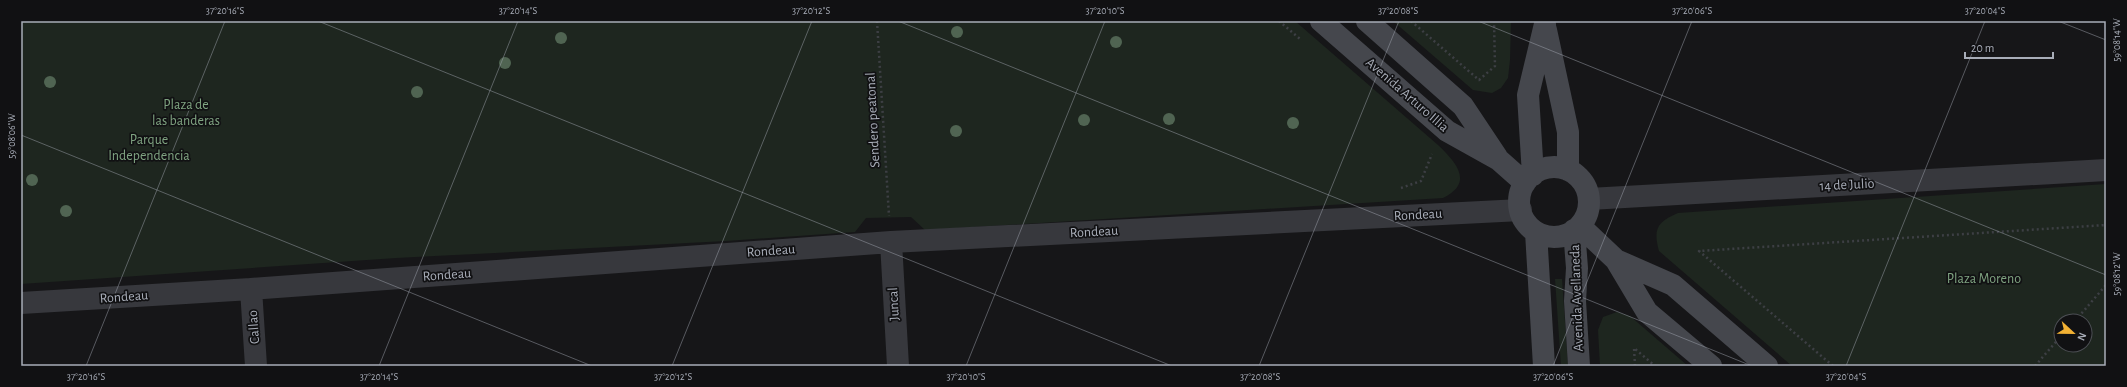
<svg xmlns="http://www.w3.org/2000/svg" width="2127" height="387" font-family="'Alegreya Sans',sans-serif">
  <rect width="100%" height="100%" fill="#161618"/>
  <path fill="#1e261f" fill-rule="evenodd" d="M 21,21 L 1295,21 L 1438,145 C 1457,163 1474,183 1443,198 L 925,230 L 911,217 L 866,218 L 855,232 L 726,241 L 396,258 L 21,284 Z
    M 1393,21 L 1511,21 L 1510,60 L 1508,78 L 1501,88 L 1492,93 L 1473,90 Z
    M 2106,184 L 2106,366 L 1792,366 L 1659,251 C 1653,229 1657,222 1678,213 ZM 2061,321 L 2085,321 L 2085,345 L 2061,345 Z
    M 1555,279 L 1562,279 L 1568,366 L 1561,366 Z
    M 1617,312 L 1630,316 L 1688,366 L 1600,366 L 1598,330 L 1603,317 Z"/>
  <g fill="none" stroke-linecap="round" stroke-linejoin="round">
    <path stroke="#3d3f44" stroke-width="2.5" stroke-dasharray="2 3" stroke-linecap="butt" d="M 877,21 L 889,216
      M 1279,21 L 1300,39
      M 1411,21 L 1479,80 L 1495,66 L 1494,21
      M 1401,188 L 1421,181 L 1432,154
      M 2075,321 L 2106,285
      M 1635,366 L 1634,348 L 1655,366
      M 1833,366 L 1699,251 L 2106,225
      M 2035,366 L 2061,336"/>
    <path stroke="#37383d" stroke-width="22" d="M 1589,199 L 2106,170
      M 891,242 L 898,366
      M 251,289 L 256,366
      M 21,303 L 251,289 L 891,242 L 1521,210"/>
    <path stroke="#45474d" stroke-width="22" d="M 1321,21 L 1447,131 L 1499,160 L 1525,183
      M 1367,21 L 1463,106 L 1497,157
      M 1546,30 L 1568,132 L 1568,170
      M1519 202a35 35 0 1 1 70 0a35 35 0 1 1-70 0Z
      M 1533,175 L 1528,95 L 1545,24
      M 1580,226 L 1616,260 L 1647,312 L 1711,366
      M 1574,230 L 1577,268 L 1575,301 L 1579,366
      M 1536,232 L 1544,366
      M 1616,260 L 1673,285 L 1767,366"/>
  </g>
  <g fill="#506452">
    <circle cx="957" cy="32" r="6"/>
    <circle cx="561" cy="38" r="6"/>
    <circle cx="1116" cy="42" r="6"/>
    <circle cx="505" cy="63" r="6"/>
    <circle cx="50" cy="82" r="6"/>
    <circle cx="417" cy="92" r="6"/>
    <circle cx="1169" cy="119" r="6"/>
    <circle cx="1084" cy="120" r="6"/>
    <circle cx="1293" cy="123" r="6"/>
    <circle cx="956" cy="131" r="6"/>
    <circle cx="32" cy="180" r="6"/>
    <circle cx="66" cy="211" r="6"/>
  </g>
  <path fill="none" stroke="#a8adb8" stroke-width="1" stroke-opacity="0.45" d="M 318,21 L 1172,366M 898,21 L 1752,366M 1478,21 L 2106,275M 2058,21 L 2106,40M 21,135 L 592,366M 86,366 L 225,21M 379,366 L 518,21M 672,366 L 812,21M 966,366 L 1105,21M 1259,366 L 1399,21M 1553,366 L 1692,21M 1846,366 L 1985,21"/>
  <g text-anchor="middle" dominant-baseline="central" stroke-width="3.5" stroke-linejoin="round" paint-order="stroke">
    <g font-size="14" fill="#a8adb8" stroke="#111113">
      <text transform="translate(1407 95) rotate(41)">Avenida Arturo Illia</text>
      <text transform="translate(873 120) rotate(-93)">Sendero peatonal</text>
      <text transform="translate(1847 185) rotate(-3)">14 de Julio</text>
      <text transform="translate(1418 215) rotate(-3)">Rondeau</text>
      <text transform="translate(1094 232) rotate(-3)">Rondeau</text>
      <text transform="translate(771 251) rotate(-4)">Rondeau</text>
      <text transform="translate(447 275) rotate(-4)">Rondeau</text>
      <text transform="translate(124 297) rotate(-4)">Rondeau</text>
      <text transform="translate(1577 298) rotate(-92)">Avenida Avellaneda</text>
      <text transform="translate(894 304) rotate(-93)">Juncal</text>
      <text transform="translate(254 327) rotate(-94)">Callao</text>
    </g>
    <g font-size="14" fill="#7fa381" stroke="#111113">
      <text x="186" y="105">Plaza de<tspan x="186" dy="16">las banderas</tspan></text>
      <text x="149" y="140">Parque<tspan x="149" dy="16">Independencia</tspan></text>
      <text x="1984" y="279">Plaza Moreno</text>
    </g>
  </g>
  <rect width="2127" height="387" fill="none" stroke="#111113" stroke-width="44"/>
  <g transform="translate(2073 333) rotate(112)"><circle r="19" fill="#111113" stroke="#4d4f55"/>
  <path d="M0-3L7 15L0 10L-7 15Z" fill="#f2b134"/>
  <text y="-6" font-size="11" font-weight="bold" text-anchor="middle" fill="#a8adb8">N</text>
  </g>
  <path d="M1965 52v6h88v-6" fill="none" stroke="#a8adb8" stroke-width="2"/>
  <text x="1971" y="52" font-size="12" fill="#a8adb8" stroke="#111113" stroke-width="3" paint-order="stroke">20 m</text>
  <rect x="22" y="22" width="2083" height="343" fill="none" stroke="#a8adb8" stroke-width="1.5"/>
  <g font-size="10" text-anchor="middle" fill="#a8adb8">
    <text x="225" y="14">37°20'16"S</text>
    <text x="518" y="14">37°20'14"S</text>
    <text x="811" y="14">37°20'12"S</text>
    <text x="1105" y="14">37°20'10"S</text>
    <text x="1398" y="14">37°20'08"S</text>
    <text x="1692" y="14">37°20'06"S</text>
    <text x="1985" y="14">37°20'04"S</text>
    <text transform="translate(2116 40) rotate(-90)" y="4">59°08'14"W</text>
    <text transform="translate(11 136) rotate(-90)" y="4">59°08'06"W</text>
    <text transform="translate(2116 274) rotate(-90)" y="4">59°08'12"W</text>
    <text x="86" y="380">37°20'16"S</text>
    <text x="379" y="380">37°20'14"S</text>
    <text x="673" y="380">37°20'12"S</text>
    <text x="966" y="380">37°20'10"S</text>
    <text x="1260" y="380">37°20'08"S</text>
    <text x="1553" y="380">37°20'06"S</text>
    <text x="1846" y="380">37°20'04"S</text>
  </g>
</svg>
